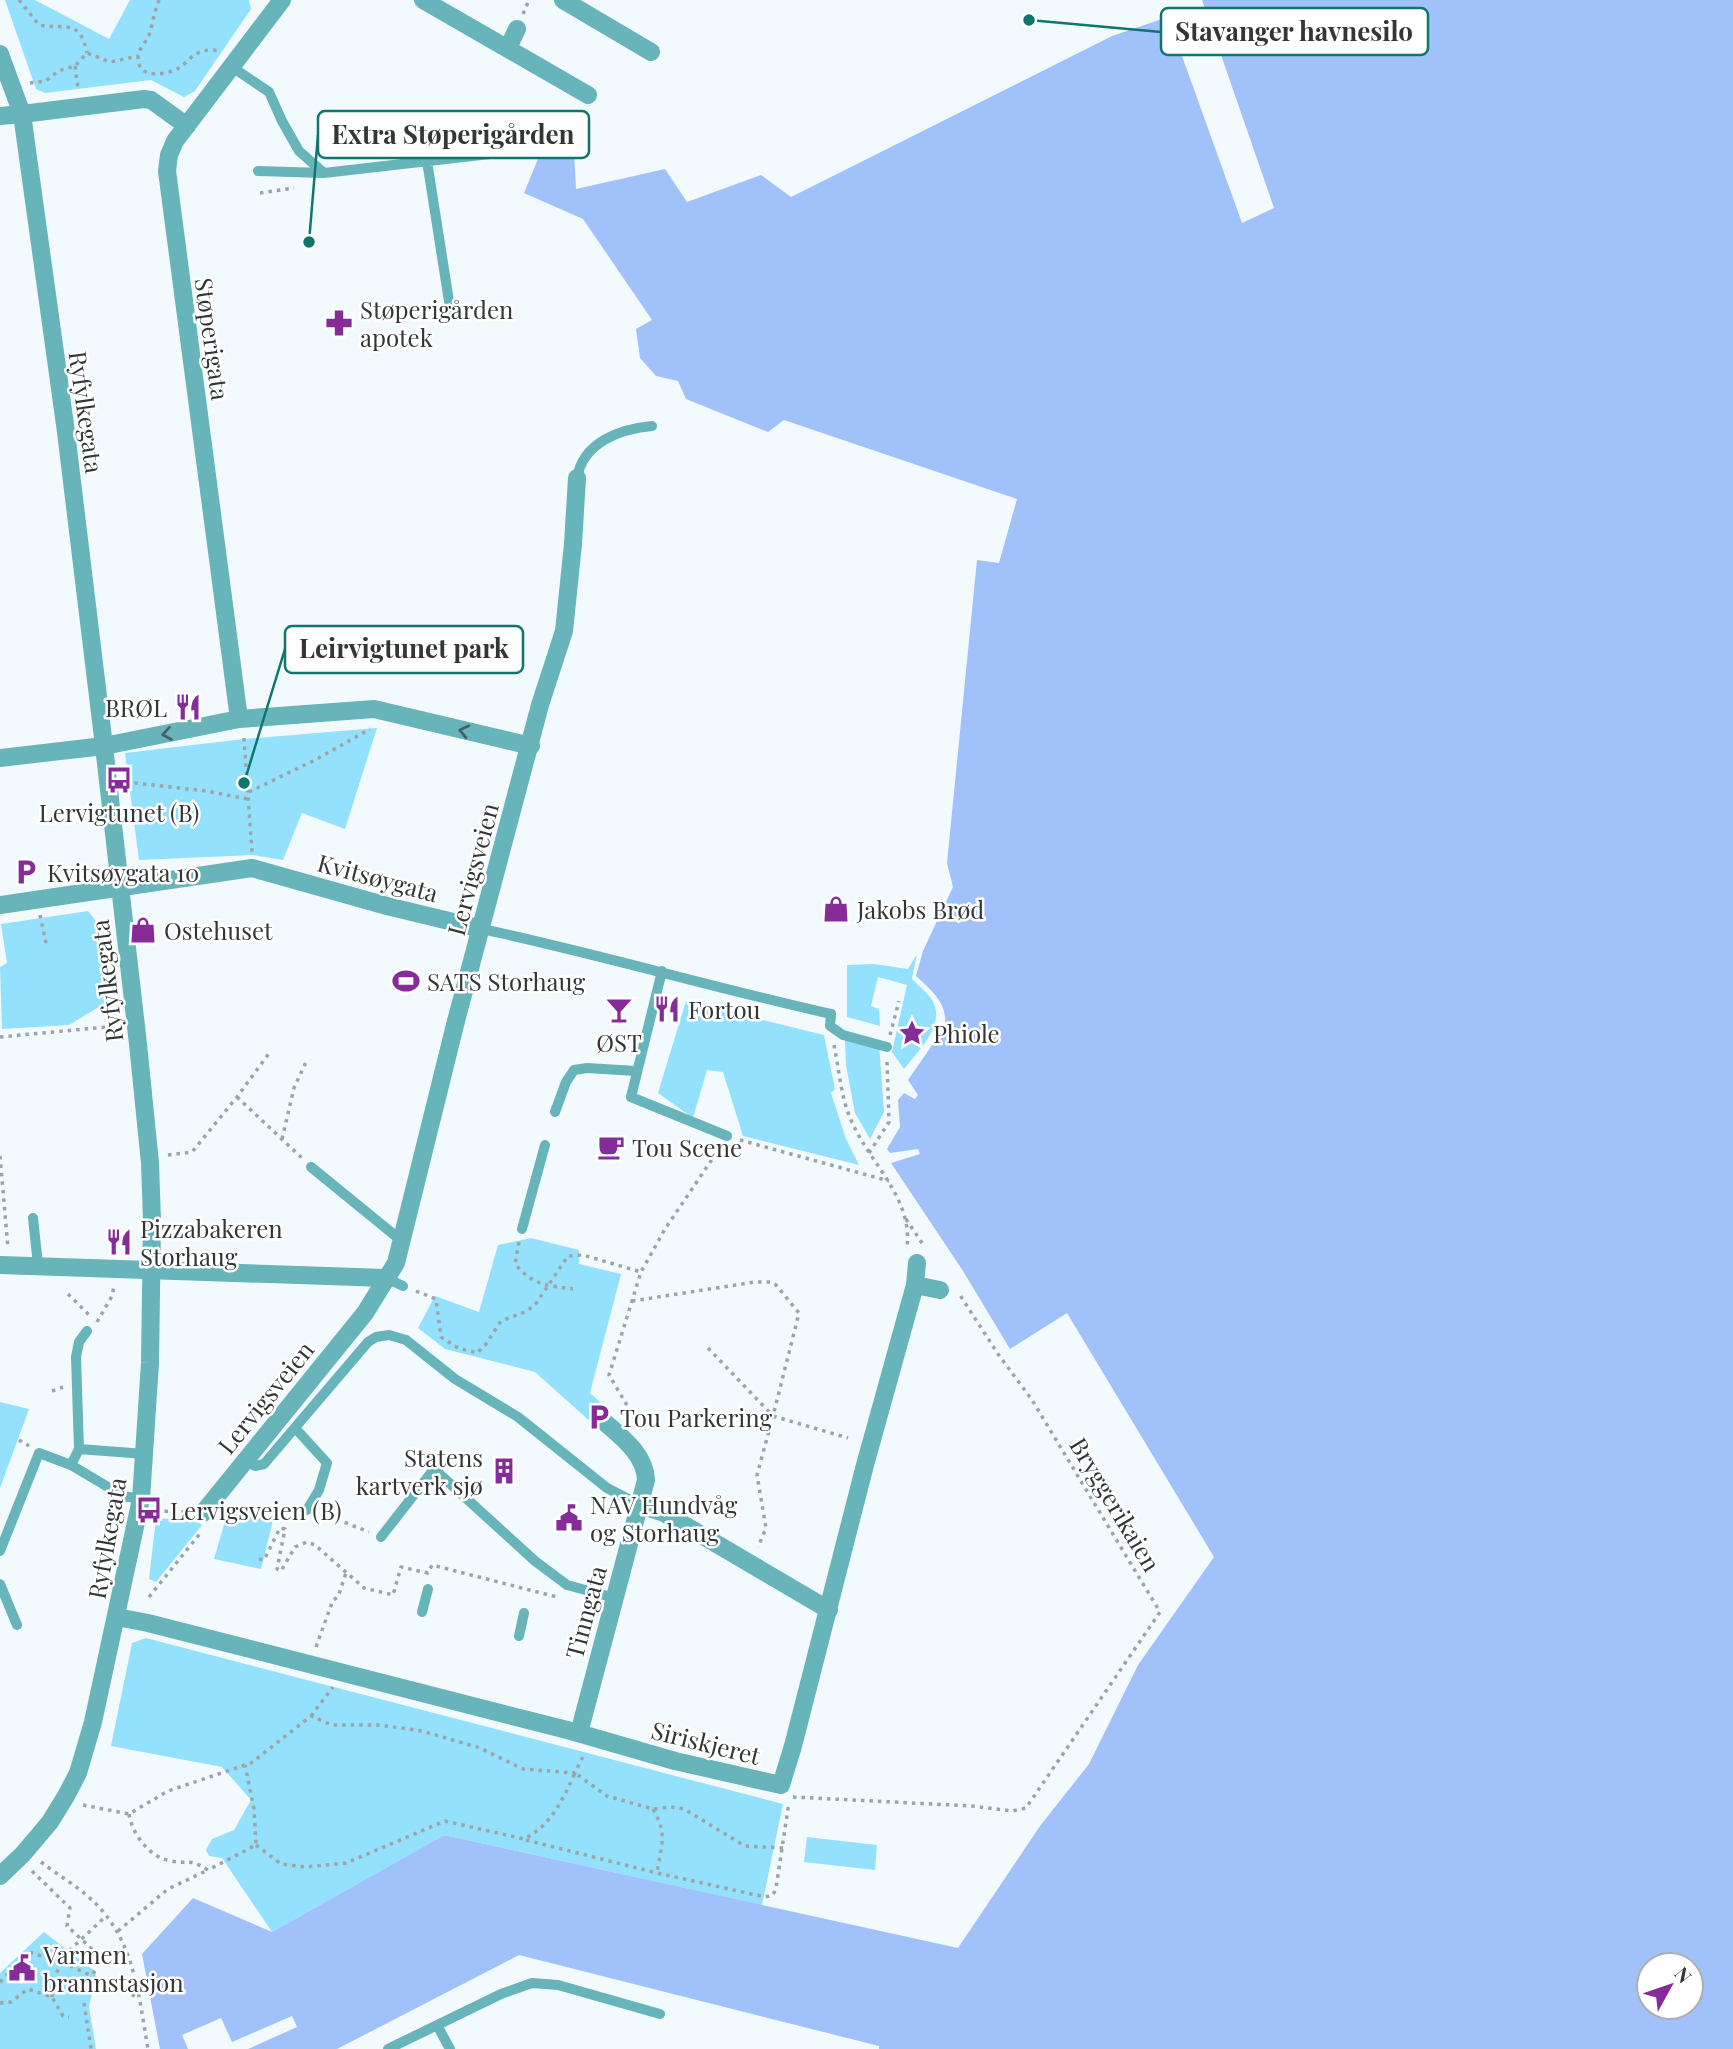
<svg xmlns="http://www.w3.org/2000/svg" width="1733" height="2049" font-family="'Playfair Display',serif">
  <rect width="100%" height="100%" fill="#f2fafd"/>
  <path fill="#93e1fc" d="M 5,0 L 35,0 L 109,39 L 130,0 L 249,0 L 251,9 L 195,91 L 184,97 L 151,80 L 45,93 L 36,89 Z
    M 377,728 L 345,829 L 302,813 L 283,860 L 253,855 L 139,860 L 125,753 L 244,739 Z
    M 88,911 L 100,926 L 110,998 L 107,1002 L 69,1025 L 2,1029 L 0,967 L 7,963 L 1,924 Z
    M 917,954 L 912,979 C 918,985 927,992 932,1000 C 947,1024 918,1051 904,1069 L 892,1052 L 907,985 L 878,977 L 871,1006 L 879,1009 L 880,1026 L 847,1017 L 847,965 L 874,964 L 908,969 Z
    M 686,1001 L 824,1035 L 835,1089 L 831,1093 L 846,1139 L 859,1165 L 743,1136 L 723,1072 L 707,1070 L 693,1118 L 658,1093 Z
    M 845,1040 L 879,1044 L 884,1112 L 870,1139 L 855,1113 L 846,1065 Z
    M 531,1238 L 579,1250 L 579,1264 L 621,1274 L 590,1393 L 607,1408 L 593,1424 L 535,1372 L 445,1349 L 418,1328 L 435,1296 L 479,1312 L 498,1245 Z
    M 0,1402 L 29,1409 L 0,1488 Z
    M 228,1511 L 273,1521 L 261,1569 L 214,1559 Z
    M 156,1518 L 197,1521 L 202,1525 L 156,1582 L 149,1579 Z
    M 146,1638 L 783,1804 L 762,1905 L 444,1835 L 272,1932 L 222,1858 L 209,1856 L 206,1850 L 212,1839 L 234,1830 L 251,1800 L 222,1767 L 111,1746 L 132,1643 Z
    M 807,1837 L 877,1845 L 875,1870 L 804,1862 Z
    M 44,1932 L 96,1972 L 89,2007 L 96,2049 L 0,2049 L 0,1973 Z"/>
  <path fill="#a0c1f9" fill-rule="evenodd" d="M 1202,0 L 1733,0 L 1733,2049 L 879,2049 L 879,2046 L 519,1955 L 337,2049 L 160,2049 L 142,1954 L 193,1898 L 272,1932 L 444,1835 L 958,1948 L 1040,1826 L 1089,1764 L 1138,1665 L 1214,1557 L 1067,1313 L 1010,1349 L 963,1271 L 891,1163 L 920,1154 L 918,1149 L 890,1153 L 887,1149 L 900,1127 L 898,1100 L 904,1093 L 915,1099 L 918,1095 L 908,1080 L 944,1028 C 950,1005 931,990 916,976 L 923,951 L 953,887 L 947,863 L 977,560 L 999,563 L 1017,499 L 784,420 L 768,432 L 686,399 L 678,381 L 656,376 L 640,358 L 636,329 L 652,320 L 583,219 L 524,193 L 540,154 L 547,158 L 550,148 L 574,151 L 576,189 L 665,169 L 687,202 L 761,175 L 791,197 L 1112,36 L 1168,17 L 1242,223 L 1274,208 ZM 1649,1965 L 1691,1965 L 1691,2007 L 1649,2007 Z"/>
  <path fill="#f2fafd" d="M 292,2016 L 297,2027 L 248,2049 L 188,2049 L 182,2035 L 221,2018 L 232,2042 Z"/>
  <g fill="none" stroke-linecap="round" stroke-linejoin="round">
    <path stroke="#9ea4a6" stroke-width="3.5" stroke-dasharray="3.5 5" stroke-linecap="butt" d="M 19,0 L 39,25 C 66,30 80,18 87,53
      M 159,0 C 155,10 153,21 150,32 C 148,41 139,47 138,57 C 137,81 169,75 182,66 C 186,63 190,58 194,55 C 202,50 213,49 221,51
      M 523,14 L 529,0
      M 75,66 L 78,88
      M 30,83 L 46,81 L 58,71 L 75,66 L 87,53 L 110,62 L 138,56
      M 260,193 L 294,188
      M 244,738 L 252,852
      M 126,782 L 206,791 L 248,799
      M 249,792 L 315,760 L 370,729
      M 40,915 L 46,943
      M 890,1035 L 899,1001
      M 0,1037 L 117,1026
      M 834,1045 C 839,1069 841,1098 851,1120 C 869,1163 913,1197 907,1248
      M 237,1097 L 302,1158
      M 282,1139 L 294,1088 L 306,1062
      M 740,1140 L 889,1181
      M 869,1153 L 889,1122 L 887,1060
      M 168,1155 L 192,1152 L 237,1097 L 270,1052
      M 0,1156 L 8,1248
      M 906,1219 L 924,1246
      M 519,1242 L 515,1264 C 534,1286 546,1285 573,1289
      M 416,1291 L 436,1299 L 441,1337 L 458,1348 L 477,1353 L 486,1344 L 501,1321 L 525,1312 L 535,1305 L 568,1256 L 583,1255 L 641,1272
      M 68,1294 L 90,1316
      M 632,1301 L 755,1282 L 771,1282 L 776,1285 L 799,1313 L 773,1416 L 848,1438
      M 97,1322 L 112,1296 L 114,1286
      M 708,1348 L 773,1416 L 757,1475 L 766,1528 L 758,1547
      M 52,1391 L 63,1387
      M 640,1427 L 609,1375 L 641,1272 L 665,1229 L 721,1146
      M 19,1440 L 29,1446
      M 328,1505 L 336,1519 L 369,1532
      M 156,1511 L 187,1512
      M 259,1559 L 264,1560 L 280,1528 L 285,1529 L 277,1569 L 281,1571 L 295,1547 L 307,1542 L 315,1545 L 364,1588 L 393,1595 L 401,1567 L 428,1573 L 432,1565 L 557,1597
      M 149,1597 L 202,1531
      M 316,1647 L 333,1600 L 338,1597 L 346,1573
      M 311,1716 L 333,1687
      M 793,1797 L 972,1806 L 1012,1811 L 1026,1808 L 1160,1612 L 1032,1400 L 998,1354 L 958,1292
      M 83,1805 L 129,1814 L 168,1791 L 251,1763 L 311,1716 L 332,1725 L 380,1725 L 422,1731 L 480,1748 L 523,1769 L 575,1773 L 584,1754
      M 653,1809 C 668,1835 661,1845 657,1873
      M 129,1814 C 132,1834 150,1858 171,1861 C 191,1865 187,1857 208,1870 L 256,1845 L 254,1809 L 245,1765
      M 526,1840 L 657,1873 L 765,1897 L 773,1895 L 776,1888 L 789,1802
      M 256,1845 L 281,1864 L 305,1867 L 346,1863 L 445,1821 L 524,1839 C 551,1826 563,1799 575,1773 L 607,1796 L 653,1809 L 671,1807 L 684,1809 L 745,1846 L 783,1848
      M 41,1862 C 59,1876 81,1888 97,1905 C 135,1944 139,1998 148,2049
      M 32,1871 L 70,1908 L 67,1926 L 93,1950 L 95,1969 L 92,1977
      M 118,1931 L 168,1889 L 208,1870
      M 0,1982 L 29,1952 L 64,1963 L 139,1998
      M 52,1997 L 52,1980 L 70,1950 L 106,1916
      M 0,2003 L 11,2002 L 28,1989 L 52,1997 L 63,2016 L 69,2017
      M 84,2003 L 91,2049"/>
    <path stroke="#67b4ba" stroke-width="10" d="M 232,67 L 269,92 L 282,121 L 299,151 L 324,173
      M 427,161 L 451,314
      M 258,171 L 324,173 L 550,147
      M 577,478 C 583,442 620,429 652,426
      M 482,929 C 599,954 714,988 831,1014 L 830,1026 L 843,1035 L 887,1047
      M 662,971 L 631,1097 L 727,1136
      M 555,1112 L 566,1082 L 574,1070 L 587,1068 L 636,1071
      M 311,1167 L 403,1242
      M 33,1218 L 38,1265
      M 522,1229 L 545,1145
      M 386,1278 L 403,1286
      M 296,1429 L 327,1463 L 319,1490 L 307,1510
      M 79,1449 L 145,1454
      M 246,1459 L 255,1466 L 264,1464 L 368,1342 L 376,1337 L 389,1335 L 406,1340 L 455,1379 L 518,1417 L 607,1488 L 640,1505
      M 71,1465 L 79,1449 L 76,1357 L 79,1342 L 87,1331
      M 381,1537 L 434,1469 L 535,1561 L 567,1585 L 615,1598
      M 0,1551 L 39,1453 L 71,1465 L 123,1496 L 141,1499
      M 0,1584 L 17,1625
      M 422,1612 L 428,1589
      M 519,1636 L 524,1613
      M 437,2025 L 450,2049
      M 388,2049 L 501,1994 L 532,1983 L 558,1985 L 660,2014"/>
    <path stroke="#67b4ba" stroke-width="18" d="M 423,0 L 588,95
      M 563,0 L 651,52
      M 508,48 L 517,29
      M 0,54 L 22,114 L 144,99 L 151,100 L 187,126
      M 239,719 L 167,171 L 169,155 L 175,141 L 282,0
      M 0,758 L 104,746 L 239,719 L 374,709 L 531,746
      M 0,905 L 252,868 L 387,906 L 482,929
      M 0,1265 L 386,1278
      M 915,1285 L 940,1290
      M 640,1505 L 664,1513 L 829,1610
      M 203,1513 L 365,1313 L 396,1263 L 456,1021 L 540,705 L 564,631 L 573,544 L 577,478
      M 117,1617 L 148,1623 L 571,1731 L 675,1761 L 781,1785 L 793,1746 L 865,1465 L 915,1285 L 917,1263
      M 579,1733 L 646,1480 C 645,1452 618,1435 599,1417"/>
    <path stroke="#67b4ba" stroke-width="18" d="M 0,116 L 22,114 L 66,432 L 104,746 L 138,1044 L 150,1163 L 152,1221 L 150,1363 L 141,1499 L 93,1722 L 78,1773 L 66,1796 L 50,1822 L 23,1854 L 0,1876"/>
  </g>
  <defs><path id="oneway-chevron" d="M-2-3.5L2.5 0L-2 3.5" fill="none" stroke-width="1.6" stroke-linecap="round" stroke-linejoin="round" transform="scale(1.75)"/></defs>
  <g stroke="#456265">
    <use href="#oneway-chevron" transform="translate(464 731) rotate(-167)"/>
    <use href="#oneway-chevron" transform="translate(167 734) rotate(170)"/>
  </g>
  <defs>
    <g id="pharmacy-bare" transform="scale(2.1)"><path d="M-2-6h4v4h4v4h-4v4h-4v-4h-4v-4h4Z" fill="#852c98" stroke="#fff" stroke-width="2.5" paint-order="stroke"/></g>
    <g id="restaurant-bare" transform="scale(2.1)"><path d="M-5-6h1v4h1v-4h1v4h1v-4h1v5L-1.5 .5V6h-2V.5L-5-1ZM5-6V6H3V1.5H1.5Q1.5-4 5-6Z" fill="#852c98" stroke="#fff" stroke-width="2.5" paint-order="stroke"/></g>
    <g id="bus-bare" transform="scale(2.1)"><path d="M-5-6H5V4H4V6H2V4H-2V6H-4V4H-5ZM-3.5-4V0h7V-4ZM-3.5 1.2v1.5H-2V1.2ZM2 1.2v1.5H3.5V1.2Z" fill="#852c98" stroke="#fff" stroke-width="2.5" paint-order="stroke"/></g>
    <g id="parking-bare" transform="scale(2.1)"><path d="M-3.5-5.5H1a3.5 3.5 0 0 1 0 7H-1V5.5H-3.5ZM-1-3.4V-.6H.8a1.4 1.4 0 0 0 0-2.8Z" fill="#852c98" stroke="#fff" stroke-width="2.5" paint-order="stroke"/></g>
    <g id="shop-bare" transform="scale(2.1)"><path d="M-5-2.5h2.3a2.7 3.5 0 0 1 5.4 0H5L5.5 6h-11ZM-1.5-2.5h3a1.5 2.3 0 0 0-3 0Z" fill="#852c98" stroke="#fff" stroke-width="2.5" paint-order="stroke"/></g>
    <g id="stadium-bare" transform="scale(2.1)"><path d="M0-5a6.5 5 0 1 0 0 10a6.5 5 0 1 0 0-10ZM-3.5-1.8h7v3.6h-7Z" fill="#852c98" stroke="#fff" stroke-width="2.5" paint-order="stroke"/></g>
    <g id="bar-bare" transform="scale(2.1)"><path d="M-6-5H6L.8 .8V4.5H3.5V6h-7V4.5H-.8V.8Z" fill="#852c98" stroke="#fff" stroke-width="2.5" paint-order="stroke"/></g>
    <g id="sight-bare" transform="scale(2.1)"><path d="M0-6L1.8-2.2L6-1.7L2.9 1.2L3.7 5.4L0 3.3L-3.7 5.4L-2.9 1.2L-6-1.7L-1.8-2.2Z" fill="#852c98" stroke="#fff" stroke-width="2.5" paint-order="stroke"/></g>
    <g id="cafe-bare" transform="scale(2.1)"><path d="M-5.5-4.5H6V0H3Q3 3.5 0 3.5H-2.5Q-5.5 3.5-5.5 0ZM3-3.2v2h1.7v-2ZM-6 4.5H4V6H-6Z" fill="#852c98" stroke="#fff" stroke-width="2.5" paint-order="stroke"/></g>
    <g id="building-bare" transform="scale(2.1)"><path d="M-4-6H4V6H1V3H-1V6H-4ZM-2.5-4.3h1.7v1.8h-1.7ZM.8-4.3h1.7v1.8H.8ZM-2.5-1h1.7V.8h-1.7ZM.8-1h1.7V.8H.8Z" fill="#852c98" stroke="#fff" stroke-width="2.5" paint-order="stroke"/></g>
    <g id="civic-bare" transform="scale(2.1)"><path d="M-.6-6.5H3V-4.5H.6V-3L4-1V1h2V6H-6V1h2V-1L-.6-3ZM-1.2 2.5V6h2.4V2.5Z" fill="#852c98" stroke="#fff" stroke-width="2.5" paint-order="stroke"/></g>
  </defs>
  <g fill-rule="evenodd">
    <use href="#pharmacy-bare" x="339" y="323"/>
    <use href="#restaurant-bare" x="188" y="707"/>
    <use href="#bus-bare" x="119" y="780"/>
    <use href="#parking-bare" x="26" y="872"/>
    <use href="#shop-bare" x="836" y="909"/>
    <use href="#shop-bare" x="143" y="930"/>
    <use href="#stadium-bare" x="406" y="981"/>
    <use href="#restaurant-bare" x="667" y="1009"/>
    <use href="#bar-bare" x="619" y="1010"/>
    <use href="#sight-bare" x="912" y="1033"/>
    <use href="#cafe-bare" x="611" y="1147"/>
    <use href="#restaurant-bare" x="119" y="1242"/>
    <use href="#parking-bare" x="599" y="1417"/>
    <use href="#building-bare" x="504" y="1471"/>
    <use href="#bus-bare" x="149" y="1510"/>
    <use href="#civic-bare" x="569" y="1518"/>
    <use href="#civic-bare" x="22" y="1968"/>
  </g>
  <g text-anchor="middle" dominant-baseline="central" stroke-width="5" stroke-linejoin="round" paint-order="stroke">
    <g font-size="24" fill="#333637" stroke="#fff" text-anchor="start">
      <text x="360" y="309">Støperigården<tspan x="360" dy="28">apotek</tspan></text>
      <text x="167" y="707" text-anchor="end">BRØL</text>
      <text x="119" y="812" text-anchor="middle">Lervigtunet (B)</text>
      <text x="47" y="872">Kvitsøygata 10</text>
      <text x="857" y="909">Jakobs Brød</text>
      <text x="164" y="930">Ostehuset</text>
      <text x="427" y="981">SATS Storhaug</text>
      <text x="688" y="1009">Fortou</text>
      <text x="933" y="1033">Phiole</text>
      <text x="619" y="1042" text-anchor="middle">ØST</text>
      <text x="632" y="1147">Tou Scene</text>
      <text x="140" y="1228">Pizzabakeren<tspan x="140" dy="28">Storhaug</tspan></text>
      <text x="620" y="1417">Tou Parkering</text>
      <text x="483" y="1457" text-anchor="end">Statens<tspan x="483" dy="28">kartverk sjø</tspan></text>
      <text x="590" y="1504">NAV Hundvåg<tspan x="590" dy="28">og Storhaug</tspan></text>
      <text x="170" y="1510">Lervigsveien (B)</text>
      <text x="43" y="1954">Varmen<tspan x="43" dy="28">brannstasjon</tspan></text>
    </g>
    <g font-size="24" fill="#333637" stroke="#fff">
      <text transform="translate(213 339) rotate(82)">Støperigata</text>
      <text transform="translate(87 412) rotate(82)">Ryfylkegata</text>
      <text transform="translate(472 869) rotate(-75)">Lervigsveien</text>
      <text transform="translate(378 877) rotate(15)">Kvitsøygata</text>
      <text transform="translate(106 981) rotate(-97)">Ryfylkegata</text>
      <text transform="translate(265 1397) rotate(-51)">Lervigsveien</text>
      <text transform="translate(1116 1504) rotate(59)">Bryggerikaien</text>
      <text transform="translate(106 1538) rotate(-80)">Ryfylkegata</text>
      <text transform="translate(585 1612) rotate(-75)">Tinngata</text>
      <text transform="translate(706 1742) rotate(14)">Siriskjeret</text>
    </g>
  </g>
  <path fill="none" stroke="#0f766e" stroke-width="2.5" d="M1029 20L1161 32M309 242L318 135M244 783L285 649"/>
  <g fill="#0f766e" stroke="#fff" stroke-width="2.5">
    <circle cx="1029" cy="20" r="7"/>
    <circle cx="309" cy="242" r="7"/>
    <circle cx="244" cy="783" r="7"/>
  </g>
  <g fill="#fff" stroke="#0f766e" stroke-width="2.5">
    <rect x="1161" y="8" width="267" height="47" rx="7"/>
    <rect x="318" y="111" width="271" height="47" rx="7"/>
    <rect x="285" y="626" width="238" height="47" rx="7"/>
  </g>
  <g font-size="26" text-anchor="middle" font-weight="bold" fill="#333637">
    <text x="1294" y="41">Stavanger havnesilo</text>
    <text x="453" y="144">Extra Støperigården</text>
    <text x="404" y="658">Leirvigtunet park</text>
  </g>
  <g transform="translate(1670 1986) rotate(50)"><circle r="33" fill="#ffffff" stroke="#adafaf" stroke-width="2"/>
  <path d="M0-5L12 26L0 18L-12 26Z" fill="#852c98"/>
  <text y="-10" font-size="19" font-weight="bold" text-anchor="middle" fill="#333637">N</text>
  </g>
</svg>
